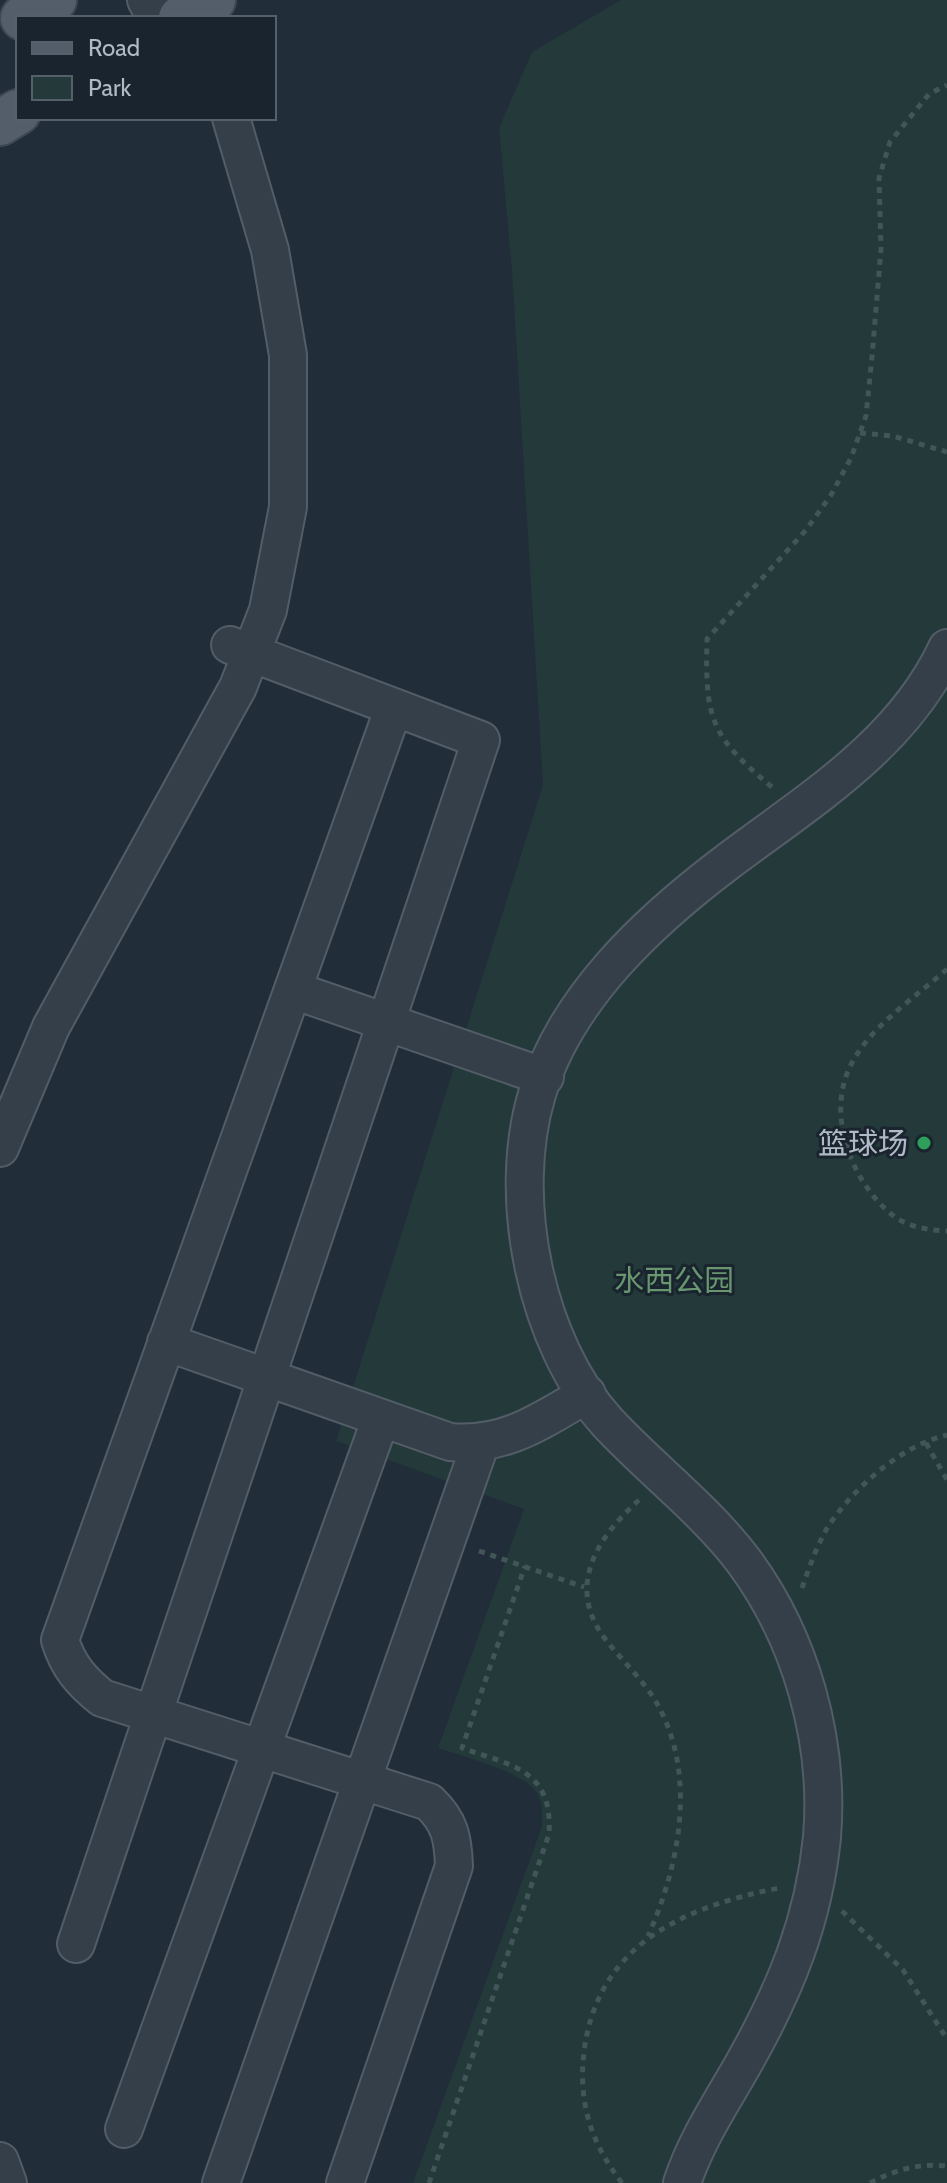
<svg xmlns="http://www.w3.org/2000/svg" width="947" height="2183" font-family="Cabin,'Noto Sans SC',sans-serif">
  <rect width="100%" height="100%" fill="#212d39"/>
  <path fill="#23393a" d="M 621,0 L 947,0 L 947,2183 L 413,2183 L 542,1826 C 542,1815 543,1805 538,1795 C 528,1773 461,1756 438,1748 L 524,1509 L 336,1441 L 543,785 L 512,271 L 499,128 L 532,52 Z"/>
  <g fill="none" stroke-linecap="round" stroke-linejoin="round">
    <g stroke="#525d67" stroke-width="40">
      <path id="minor" d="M 146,0 L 156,18
        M 293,990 L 545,1077
        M 0,1148 L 51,1027 L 238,687 L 268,610 L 288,507 L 288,355 L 270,250 L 231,118
        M 166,1342 L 450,1442 C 505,1447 541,1421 587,1394
        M 76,1944 L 481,740 L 230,645
        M 124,2129 L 381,1418
        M 0,2161 L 8,2183
        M 221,2183 L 480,1445
        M 345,2183 L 454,1866 C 453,1838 450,1822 429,1802 L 102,1698 C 81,1681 68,1666 60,1640 L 394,707
        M 682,2183 C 697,2138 722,2102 745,2061 C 785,1990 814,1920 822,1837 C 830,1741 801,1638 743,1560 C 704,1509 652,1470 608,1423 C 535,1343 506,1197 537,1094 C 566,998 648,922 726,863 C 808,801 902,745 947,648"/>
    </g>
    <g stroke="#3e4853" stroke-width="48">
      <path id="major" d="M 23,18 L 54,0
        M 181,18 L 213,0
        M 0,123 L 18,112"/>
    </g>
    <path stroke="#415657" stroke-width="5" stroke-dasharray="6 6" stroke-linecap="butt" d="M 860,433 L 893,436 L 947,452
      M 772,787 C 710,736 705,718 707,639 L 806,530 L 831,495 L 851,458 L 866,416 L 872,357 L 881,249 L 879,178 L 890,142 L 929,94 L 947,85
      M 947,969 C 915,998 867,1028 849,1069 C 827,1117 852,1181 890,1213 C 906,1227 927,1230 947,1231
      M 926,1443 L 947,1480
      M 639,1500 C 599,1536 566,1584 603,1636 C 622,1662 648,1683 662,1713 C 696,1783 678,1869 648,1936
      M 479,1551 L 584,1587
      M 802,1588 C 809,1568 816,1548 826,1530 C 850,1491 901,1445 947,1435
      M 842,1911 L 903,1970 L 947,2039
      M 429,2183 L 549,1834 C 553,1770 513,1766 462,1748 L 525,1566
      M 622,2183 C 591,2143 578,2103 584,2052 C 597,1945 683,1907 779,1888
      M 870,2183 C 894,2170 919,2163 947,2166"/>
    <use href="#minor" stroke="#353f49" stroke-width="36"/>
    <use href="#major" stroke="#535e6a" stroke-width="44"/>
  </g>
  <circle fill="#2e9e5b" stroke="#1a242e" stroke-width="3" cx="924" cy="1143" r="8"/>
  <g text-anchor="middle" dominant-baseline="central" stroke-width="6" stroke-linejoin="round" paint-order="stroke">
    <g font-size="30" fill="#afbac6" stroke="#1a242e" text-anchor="end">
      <text x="908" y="1143">篮球场</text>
    </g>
    <g font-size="30" fill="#67966f" stroke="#1a242e">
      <text x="674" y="1280">水西公园</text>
    </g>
  </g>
  <rect x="16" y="16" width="260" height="104" fill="#1a242e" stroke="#56606b" stroke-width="2"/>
  <rect x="32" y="42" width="40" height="12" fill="#535e6a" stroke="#56606b" stroke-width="2"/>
  <text x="88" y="56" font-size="24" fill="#afbac6">Road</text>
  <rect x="32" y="76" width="40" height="24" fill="#23393a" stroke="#56606b" stroke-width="2"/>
  <text x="88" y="96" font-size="24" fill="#afbac6">Park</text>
</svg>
